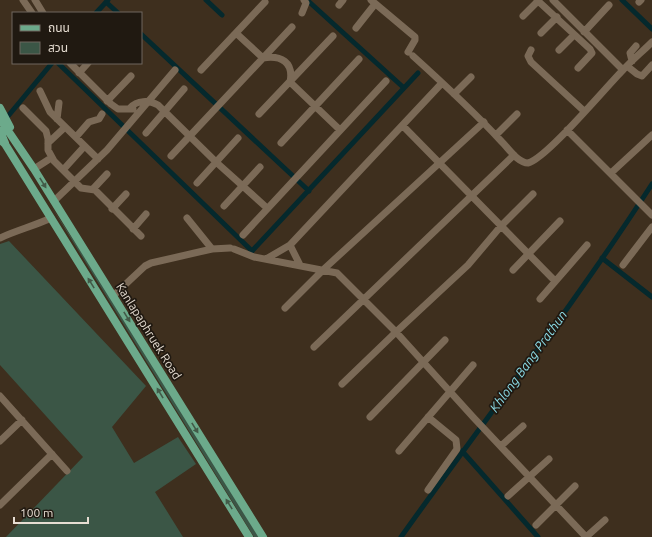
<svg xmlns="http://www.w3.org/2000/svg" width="652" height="537" font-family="Ubuntu,'Noto Sans Thai',sans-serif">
  <rect width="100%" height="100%" fill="#3e2f1e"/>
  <path fill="#3b5646" d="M 51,206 L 95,273 L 259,537 L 254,537 Z
    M 9,241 L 146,386 L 112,427 L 134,463 L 178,437 L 196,464 L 155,492 L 183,537 L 6,537 L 83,457 L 0,365 L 0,244 Z"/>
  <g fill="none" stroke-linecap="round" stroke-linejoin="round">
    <path stroke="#05292d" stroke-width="5" d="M 206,0 L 222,15
      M 307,0 L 404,88
      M 622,0 L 652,29
      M 106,2 L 118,13
      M 96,13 L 108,0
      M 141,34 L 309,191
      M 58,63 L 252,251 L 418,73
      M 4,121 L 52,63
      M 602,258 L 652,297
      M 462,451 L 538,537
      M 401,537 C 485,419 574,305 652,184"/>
    <path stroke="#7b6a57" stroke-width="7" d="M 23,0 L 32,13
      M 35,0 L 43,13
      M 371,0 L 415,37 L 415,40 L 408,52
      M 537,0 L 590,49 L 592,53 L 578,68
      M 553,0 L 623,70
      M 639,2 L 641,0
      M 339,5 L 343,0
      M 302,13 L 306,3 L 304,0
      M 523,16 L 538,1
      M 356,28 L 375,4
      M 584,32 L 609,5
      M 236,33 L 263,58 C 281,55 294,62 290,82 L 340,130
      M 541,33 L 557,17
      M 531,50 L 528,56 L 531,62 L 584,111
      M 559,50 L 574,35
      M 413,56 C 444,84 474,112 502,142 C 509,149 518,163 528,163 C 546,159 606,87 623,70 C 632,60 642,52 652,42
      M 632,61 L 630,53 L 636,46
      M 70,63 L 111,104 L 118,109 L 133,109
      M 627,66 L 637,74 L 642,76 L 652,65
      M 201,70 L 265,2
      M 79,73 L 88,63
      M 40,91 L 50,112 L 98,159
      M 454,94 L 471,77
      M 107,101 L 131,76
      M 23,108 L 46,131 L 48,139 L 48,150 L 54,161 L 81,188 L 95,190 L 141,236
      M 130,108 C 137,100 149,100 158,105 L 216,162 L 267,208
      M 259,114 L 333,36
      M 57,119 L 59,103
      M 403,126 L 555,281
      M 567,130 L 652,215
      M 146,133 L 184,89
      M 496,135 L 517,114
      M 76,137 L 89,122 L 99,119 L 102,114
      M 48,143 L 63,129
      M 281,143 L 359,59
      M 171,156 L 292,27
      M 34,169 L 51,158
      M 63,170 L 82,149
      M 611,173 L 652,135
      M 197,183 L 238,138
      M 93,189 L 107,174
      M 54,201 L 107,150 L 175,70
      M 224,206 L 260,167
      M 112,209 L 126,194
      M 187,218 L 212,249
      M 133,229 L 146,214
      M 243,235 L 386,81
      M 0,238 C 17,230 34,226 51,218
      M 290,245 L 300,265
      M 234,249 L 254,257 L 337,273 L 396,332 L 473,417 L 586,537 L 605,520
      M 266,259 L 290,245 L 442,83
      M 623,265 L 652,227
      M 513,270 L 560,221
      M 113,296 L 145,266 L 151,263 L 212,249 L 230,248
      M 540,299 L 587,245
      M 285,308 L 324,269 L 484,122
      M 314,347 L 514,155
      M 342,384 L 396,332 L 468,265 L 501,226 L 533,194
      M 0,396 L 67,471
      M 370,417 L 445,340
      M 0,441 L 22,420
      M 501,446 L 523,426
      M 399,451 L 473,365
      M 428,490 L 457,449 L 456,440 L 428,417
      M 508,496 L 549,459
      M 0,505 L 52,454
      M 536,525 L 575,486"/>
    <path stroke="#6caa8b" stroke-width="8" d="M 0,108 L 10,127
      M 0,119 L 34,169 L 263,537
      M 0,131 L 5,143
      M 0,139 L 5,144 L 249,537"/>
  </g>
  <defs><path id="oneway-solid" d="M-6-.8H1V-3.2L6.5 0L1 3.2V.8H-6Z"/></defs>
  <g fill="#425a48">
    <use href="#oneway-solid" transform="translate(43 183) rotate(58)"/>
    <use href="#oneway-solid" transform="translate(91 283) rotate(-122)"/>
    <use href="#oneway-solid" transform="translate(127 317) rotate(58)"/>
    <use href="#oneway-solid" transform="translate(160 393) rotate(-121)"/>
    <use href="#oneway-solid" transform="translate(195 428) rotate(58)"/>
    <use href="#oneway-solid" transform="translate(229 504) rotate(-122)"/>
  </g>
  <g text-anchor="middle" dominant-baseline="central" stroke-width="3.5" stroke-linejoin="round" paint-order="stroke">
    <g font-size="12" fill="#e6ddd2" stroke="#201911">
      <text transform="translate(149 331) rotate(58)">Kanlapaphruek Road</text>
    </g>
    <g font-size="13" font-style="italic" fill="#8cdde8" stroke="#201911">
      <text transform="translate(528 361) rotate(-54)">Khlong Bang Prathun</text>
    </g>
  </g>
  <rect x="12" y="12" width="130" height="52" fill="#201911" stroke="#6f675e"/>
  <rect x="20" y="25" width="20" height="6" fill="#6caa8b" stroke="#6f675e"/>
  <text x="48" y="32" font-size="12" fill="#e6ddd2">ถนน</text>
  <rect x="20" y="42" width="20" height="12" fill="#3b5646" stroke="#6f675e"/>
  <text x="48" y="52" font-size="12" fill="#e6ddd2">สวน</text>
  <path d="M14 517v6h74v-6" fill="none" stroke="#e6ddd2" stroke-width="2"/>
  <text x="20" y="517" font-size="12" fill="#e6ddd2" stroke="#201911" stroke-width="3" paint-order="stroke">100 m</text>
</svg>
